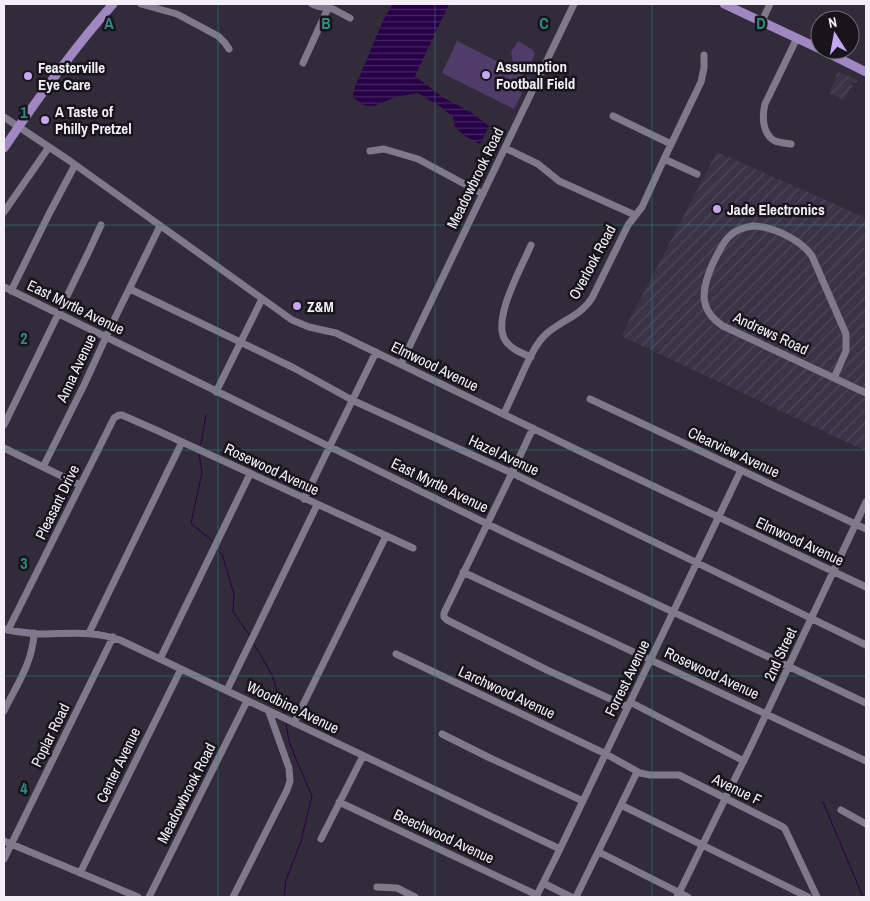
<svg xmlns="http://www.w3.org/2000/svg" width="870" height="901" font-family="'Archivo Narrow',sans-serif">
  <defs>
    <pattern id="industrial-furrows" width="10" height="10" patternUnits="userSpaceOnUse" patternTransform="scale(1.25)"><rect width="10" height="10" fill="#3b3347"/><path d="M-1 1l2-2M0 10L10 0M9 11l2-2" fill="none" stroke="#4e4759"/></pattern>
    <pattern id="water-rules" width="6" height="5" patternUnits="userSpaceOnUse" patternTransform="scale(1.25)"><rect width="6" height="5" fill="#270047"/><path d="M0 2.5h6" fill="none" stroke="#472662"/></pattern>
  </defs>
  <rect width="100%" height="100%" fill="#312b3a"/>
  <path fill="url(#industrial-furrows)" d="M 838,72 L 858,80 L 856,83 L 852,82 L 851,85 L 853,86 L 852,88 L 850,88 L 845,100 L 829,93 Z
    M 717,152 L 866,218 L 866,271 L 865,274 L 866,275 L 866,451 L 621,336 Z"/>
  <path fill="#503c69" d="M 457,41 L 530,78 L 514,109 L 442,73 Z
    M 518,41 L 533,50 L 535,54 L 527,71 L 513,62 L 511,52 Z"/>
  <path fill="url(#water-rules)" d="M 393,4 L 449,4 L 415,76 L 442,97 L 472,113 L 489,126 L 480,144 L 465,136 L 455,127 L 453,117 L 440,106 L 418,93 L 396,97 L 374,106 L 363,105 L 353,97 C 354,85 358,81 362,71 C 372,49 379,24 393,4 Z"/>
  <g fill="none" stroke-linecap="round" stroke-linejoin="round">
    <path stroke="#270047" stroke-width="1" d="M 201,444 L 206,415
      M 199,454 L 202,473 L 191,523 L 213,542
      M 217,550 L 222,554 L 234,594 L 233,612 L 250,636
      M 254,644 L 272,675 L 284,713
      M 823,802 L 863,897
      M 284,897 L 286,880 L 301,841 L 312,796 L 296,759 L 289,741 L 286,723"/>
    <path stroke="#80798b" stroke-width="7" d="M 141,4 L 177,14 L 218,36 L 225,43 L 229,49
      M 312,4 L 317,6 L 333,9 L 350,18
      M 762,21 L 770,4
      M 303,63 L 328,8
      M 613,116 L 671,144
      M 4,117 L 70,161 L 292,320 L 309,327 L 336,333 L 592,457 L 866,587
      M 791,144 C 786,143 780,143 775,141 C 762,134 762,116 765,104 L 797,38
      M 505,148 L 538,164 L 559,181 L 635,215
      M 370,151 L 384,149 L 418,159 L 483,194
      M 664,159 L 697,174
      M 4,212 L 49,147
      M 754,226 C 774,227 801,240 812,256 L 846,334 L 846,351 L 834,378 L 723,326 C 697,309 702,288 713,263 C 723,243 729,228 754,226 Z
      M 4,287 L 510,535 L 866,703
      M 130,289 L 294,368 L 352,400 L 512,473 L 866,645
      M 11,291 L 50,212 L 75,165
      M 531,357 C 521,353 511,349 505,340 C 492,318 522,267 531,245
      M 401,364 L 574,4
      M 834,378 L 866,393
      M 216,392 L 262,299
      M 590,399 L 866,529
      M 504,414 C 510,400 517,386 523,372 C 529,360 534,346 544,336 C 559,321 580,317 592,298 L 628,225 L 642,207 L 664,159 L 701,82 L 704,68 L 704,55
      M 4,425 L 89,251 L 101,225
      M 533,428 L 512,473 L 444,613 L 444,617 L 447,620 L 547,670 L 628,707
      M 4,448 L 80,485
      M 43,467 L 84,385 L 112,324 L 160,226
      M 304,499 L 376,352
      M 463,572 L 866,761
      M 4,629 C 15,632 27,633 39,634 C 68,634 92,630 120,640 L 560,849
      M 8,630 L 114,418 L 119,415 L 122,415 L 156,430 L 413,548
      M 89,633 L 182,442
      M 396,654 L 606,754 L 640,773 L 650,775 L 679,775 L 783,827 L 785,829 L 817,897
      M 160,659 L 250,474
      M 227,690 L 317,505
      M 630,702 L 744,761
      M 4,711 C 16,686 33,662 34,633
      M 294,723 L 386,536
      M 442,734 L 490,758 L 583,801
      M 339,802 L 537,895
      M 621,805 L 808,897
      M 841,810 L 866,824
      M 321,839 L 363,756
      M 4,841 L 138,897
      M 599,852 L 688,897
      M 4,859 L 113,637
      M 80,873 L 181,669
      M 543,883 L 571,897
      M 377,887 L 397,888 L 415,897
      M 149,897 L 247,701
      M 233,897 L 287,790 L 290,781 L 289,768 L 269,712
      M 536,897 L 560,849 L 741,470
      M 576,897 L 637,772
      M 677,897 L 752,744 L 866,502"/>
    <path stroke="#a087c2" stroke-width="9" d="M 724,4 L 820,49
      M 822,50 L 866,72
      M 4,148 C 38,98 73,49 113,4"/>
  </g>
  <path fill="none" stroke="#318883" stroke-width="1" stroke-opacity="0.55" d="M 218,4 L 218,897M 435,4 L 435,897M 652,4 L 652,897M 4,225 L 866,225M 4,450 L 866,450M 4,676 L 866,676"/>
  <g fill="#c5a6f0" stroke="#17151b" stroke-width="2">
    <circle cx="486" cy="75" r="5"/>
    <circle cx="28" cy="76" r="5"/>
    <circle cx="45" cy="120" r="5"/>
    <circle cx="717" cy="209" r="5"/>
    <circle cx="297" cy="306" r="5"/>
  </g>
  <g text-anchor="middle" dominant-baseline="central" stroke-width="5" stroke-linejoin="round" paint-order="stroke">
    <g font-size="15" font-weight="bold" fill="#f2eff9" stroke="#17151b" text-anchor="start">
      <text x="496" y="66">Assumption<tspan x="496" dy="17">Football Field</tspan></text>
      <text x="38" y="67">Feasterville<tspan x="38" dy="17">Eye Care</tspan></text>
      <text x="55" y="111">A Taste of<tspan x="55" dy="17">Philly Pretzel</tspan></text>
      <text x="727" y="209">Jade Electronics</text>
      <text x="307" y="306">Z&amp;M</text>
    </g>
    <g font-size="15" fill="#f2eff9" stroke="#17151b">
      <text transform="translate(475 178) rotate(-64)">Meadowbrook Road</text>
      <text transform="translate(592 262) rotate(-62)">Overlook Road</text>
      <text transform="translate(76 307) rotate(26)">East Myrtle Avenue</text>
      <text transform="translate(771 333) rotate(25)">Andrews Road</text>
      <text transform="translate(435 366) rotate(26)">Elmwood Avenue</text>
      <text transform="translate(76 368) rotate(-65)">Anna Avenue</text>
      <text transform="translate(734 452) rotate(25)">Clearview Avenue</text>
      <text transform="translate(504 455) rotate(25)">Hazel Avenue</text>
      <text transform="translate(272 469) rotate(25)">Rosewood Avenue</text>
      <text transform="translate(440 485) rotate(26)">East Myrtle Avenue</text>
      <text transform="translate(57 502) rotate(-64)">Pleasant Drive</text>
      <text transform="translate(800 541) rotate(25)">Elmwood Avenue</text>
      <text transform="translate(780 654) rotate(-65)">2nd Street</text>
      <text transform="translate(712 673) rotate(25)">Rosewood Avenue</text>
      <text transform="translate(627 678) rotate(-64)">Forrest Avenue</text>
      <text transform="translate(507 692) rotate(25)">Larchwood Avenue</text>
      <text transform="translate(293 707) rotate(26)">Woodbine Avenue</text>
      <text transform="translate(50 735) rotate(-64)">Poplar Road</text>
      <text transform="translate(118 765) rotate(-64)">Center Avenue</text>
      <text transform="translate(737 789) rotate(26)">Avenue F</text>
      <text transform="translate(186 793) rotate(-63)">Meadowbrook Road</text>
      <text transform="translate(444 836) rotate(25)">Beechwood Avenue</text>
    </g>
  </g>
  <g font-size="16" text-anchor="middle" font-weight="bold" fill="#318883" stroke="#17151b" stroke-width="5" stroke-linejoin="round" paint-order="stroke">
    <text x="109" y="29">A</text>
    <text x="326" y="29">B</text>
    <text x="544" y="29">C</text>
    <text x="761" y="29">D</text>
    <text x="24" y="118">1</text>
    <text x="24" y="344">2</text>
    <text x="24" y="569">3</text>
    <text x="24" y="794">4</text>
  </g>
  <rect width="870" height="901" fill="none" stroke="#f2eff9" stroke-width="10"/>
  <g transform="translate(835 35) rotate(349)"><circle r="24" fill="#17151b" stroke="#6f6c74"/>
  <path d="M0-4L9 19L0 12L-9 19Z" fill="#c5a6f0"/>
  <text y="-8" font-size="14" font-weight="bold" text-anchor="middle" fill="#f2eff9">N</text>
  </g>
</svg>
